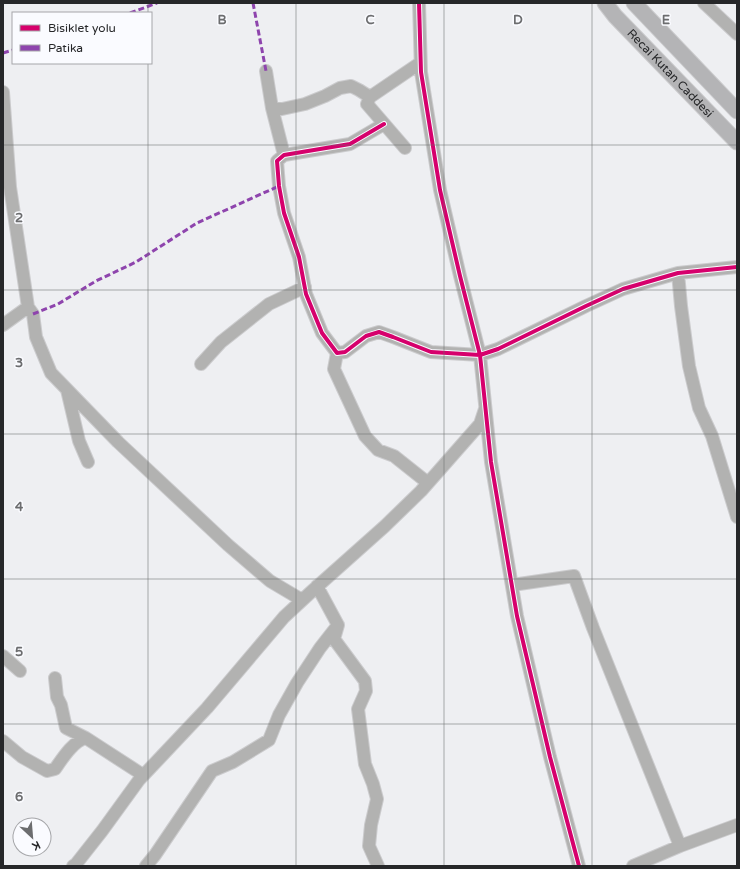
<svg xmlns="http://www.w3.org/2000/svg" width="740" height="869" font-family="'Varela Round',sans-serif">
  <rect width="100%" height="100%" fill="#eeeff2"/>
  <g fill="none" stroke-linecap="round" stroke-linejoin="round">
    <g stroke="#cbcbcd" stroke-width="14">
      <path id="minor" d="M 419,3 L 421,72 L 440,190 L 460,276 L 480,355 L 491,462 L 517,616 L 550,757 L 579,866
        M 704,3 L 737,34
        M 266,71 L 272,108 L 282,109 L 305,104 L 325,96 L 340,88 L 351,86 L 359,90 L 370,97 L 420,63
        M 3,92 L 10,187 L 28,307 L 3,325
        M 370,97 L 367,104 L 405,148
        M 272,108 L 284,155
        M 384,124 L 350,144 L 284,155 L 277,161 L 279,186 L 284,213 L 299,257 L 306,294 L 322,333 L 337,353 L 345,352 L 366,336 L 379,332 L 393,337 L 431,352 L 480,355 L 498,349 L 586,306 L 623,289 L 678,273 L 737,267
        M 678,273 L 681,306 L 689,366 L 699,408 L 712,436 L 737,517
        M 28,307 L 33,314 L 36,337 L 51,373 L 118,442 L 228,545 L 270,581 L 302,600
        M 337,353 L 334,369 L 365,436 L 378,450 L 394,456 L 428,483
        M 201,364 L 221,342 L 269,304 L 305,287
        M 67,390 L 79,441 L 88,462
        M 512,585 L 574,576 L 593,628 L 680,846
        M 317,586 L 338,625 L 334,639 L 365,681 L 366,691 L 358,709 L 365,764 L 373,784 L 377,799 L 371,825 L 369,846 L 378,866
        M 3,656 L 20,671
        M 55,678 L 57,697 L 61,705 L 66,728 L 86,738
        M 3,741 L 22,757 L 47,771 L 55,769 C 62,759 73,741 86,738 L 143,775
        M 73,866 L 76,864 L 102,831 L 139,780 L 207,708 L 284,617 L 311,592 L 385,526 L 421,491 L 480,424 L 485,409
        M 146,866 L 155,855 L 212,771 L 233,762 L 269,740 L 279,715 L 297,683 L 320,648 L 338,625
        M 633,866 L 680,846 L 737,825"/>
    </g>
    <g stroke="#cbcbcd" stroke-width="17">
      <g id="major">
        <path id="s1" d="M 605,3 L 615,16 L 737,142"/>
        <path d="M 634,3 L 737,111"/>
      </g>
    </g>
    <use href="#minor" stroke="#b2b2b1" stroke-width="12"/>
    <use href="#major" stroke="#b4b4b6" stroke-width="15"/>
    <path stroke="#8e44ad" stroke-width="3" stroke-dasharray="6 3" stroke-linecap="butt" d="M 253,3 L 266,71
      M 130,13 L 157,3
      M 3,53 L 13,50
      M 33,314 L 58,304 L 96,281 L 136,262 L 197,223 L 279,186"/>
    <g stroke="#fafbff" stroke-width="6">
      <path id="cycleway" d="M 419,3 L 421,72 L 440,190 L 460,276 L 480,355 L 491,462 L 517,616 L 550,757 L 579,866
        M 384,124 L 350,144 L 284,155 L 277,161 L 279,186 L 284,213 L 299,257 L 306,294 L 322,333 L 337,353 L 345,352 L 366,336 L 379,332 L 393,337 L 431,352 L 480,355 L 498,349 L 586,306 L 623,289 L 678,273 L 737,267"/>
    </g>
    <use href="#cycleway" stroke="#d6006c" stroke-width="4"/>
  </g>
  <path fill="none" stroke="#6c6d6f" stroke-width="1" stroke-opacity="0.55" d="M 148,3 L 148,13M 296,3 L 296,866M 444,3 L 444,866M 592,3 L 592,866M 148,63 L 148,866M 3,145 L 737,145M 3,290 L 737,290M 3,434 L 737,434M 3,579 L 737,579M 3,724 L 737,724"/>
  <g text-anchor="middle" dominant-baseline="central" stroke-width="3" stroke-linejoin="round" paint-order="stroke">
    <g font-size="12" fill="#262729" stroke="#fafbff">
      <text stroke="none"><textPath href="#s1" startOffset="96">Recai Kutan Caddesi</textPath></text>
    </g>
  </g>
  <g font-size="13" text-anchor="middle" font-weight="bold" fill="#6c6d6f" stroke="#fafbff" stroke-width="3" stroke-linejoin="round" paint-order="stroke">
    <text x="222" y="24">B</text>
    <text x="370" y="24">C</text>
    <text x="518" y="24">D</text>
    <text x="666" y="24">E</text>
    <text x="19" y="222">2</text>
    <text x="19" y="367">3</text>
    <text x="19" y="511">4</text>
    <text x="19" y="656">5</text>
    <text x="19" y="801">6</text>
  </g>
  <rect width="740" height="869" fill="none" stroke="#262729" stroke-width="8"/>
  <rect x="12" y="12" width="140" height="52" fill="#fafbff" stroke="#a5a6a9"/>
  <rect x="20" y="25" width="20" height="6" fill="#d6006c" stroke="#a5a6a9"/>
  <text x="48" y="32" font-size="12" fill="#262729">Bisiklet yolu</text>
  <rect x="20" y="45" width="20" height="6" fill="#8e44ad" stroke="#a5a6a9"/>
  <text x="48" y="52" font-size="12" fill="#262729">Patika</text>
  <g transform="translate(32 837) rotate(154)"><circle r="19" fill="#fafbff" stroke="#a5a6a9"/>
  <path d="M0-3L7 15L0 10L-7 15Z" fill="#6c6d6f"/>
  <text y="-6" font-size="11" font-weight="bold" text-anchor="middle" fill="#262729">K</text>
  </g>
</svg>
